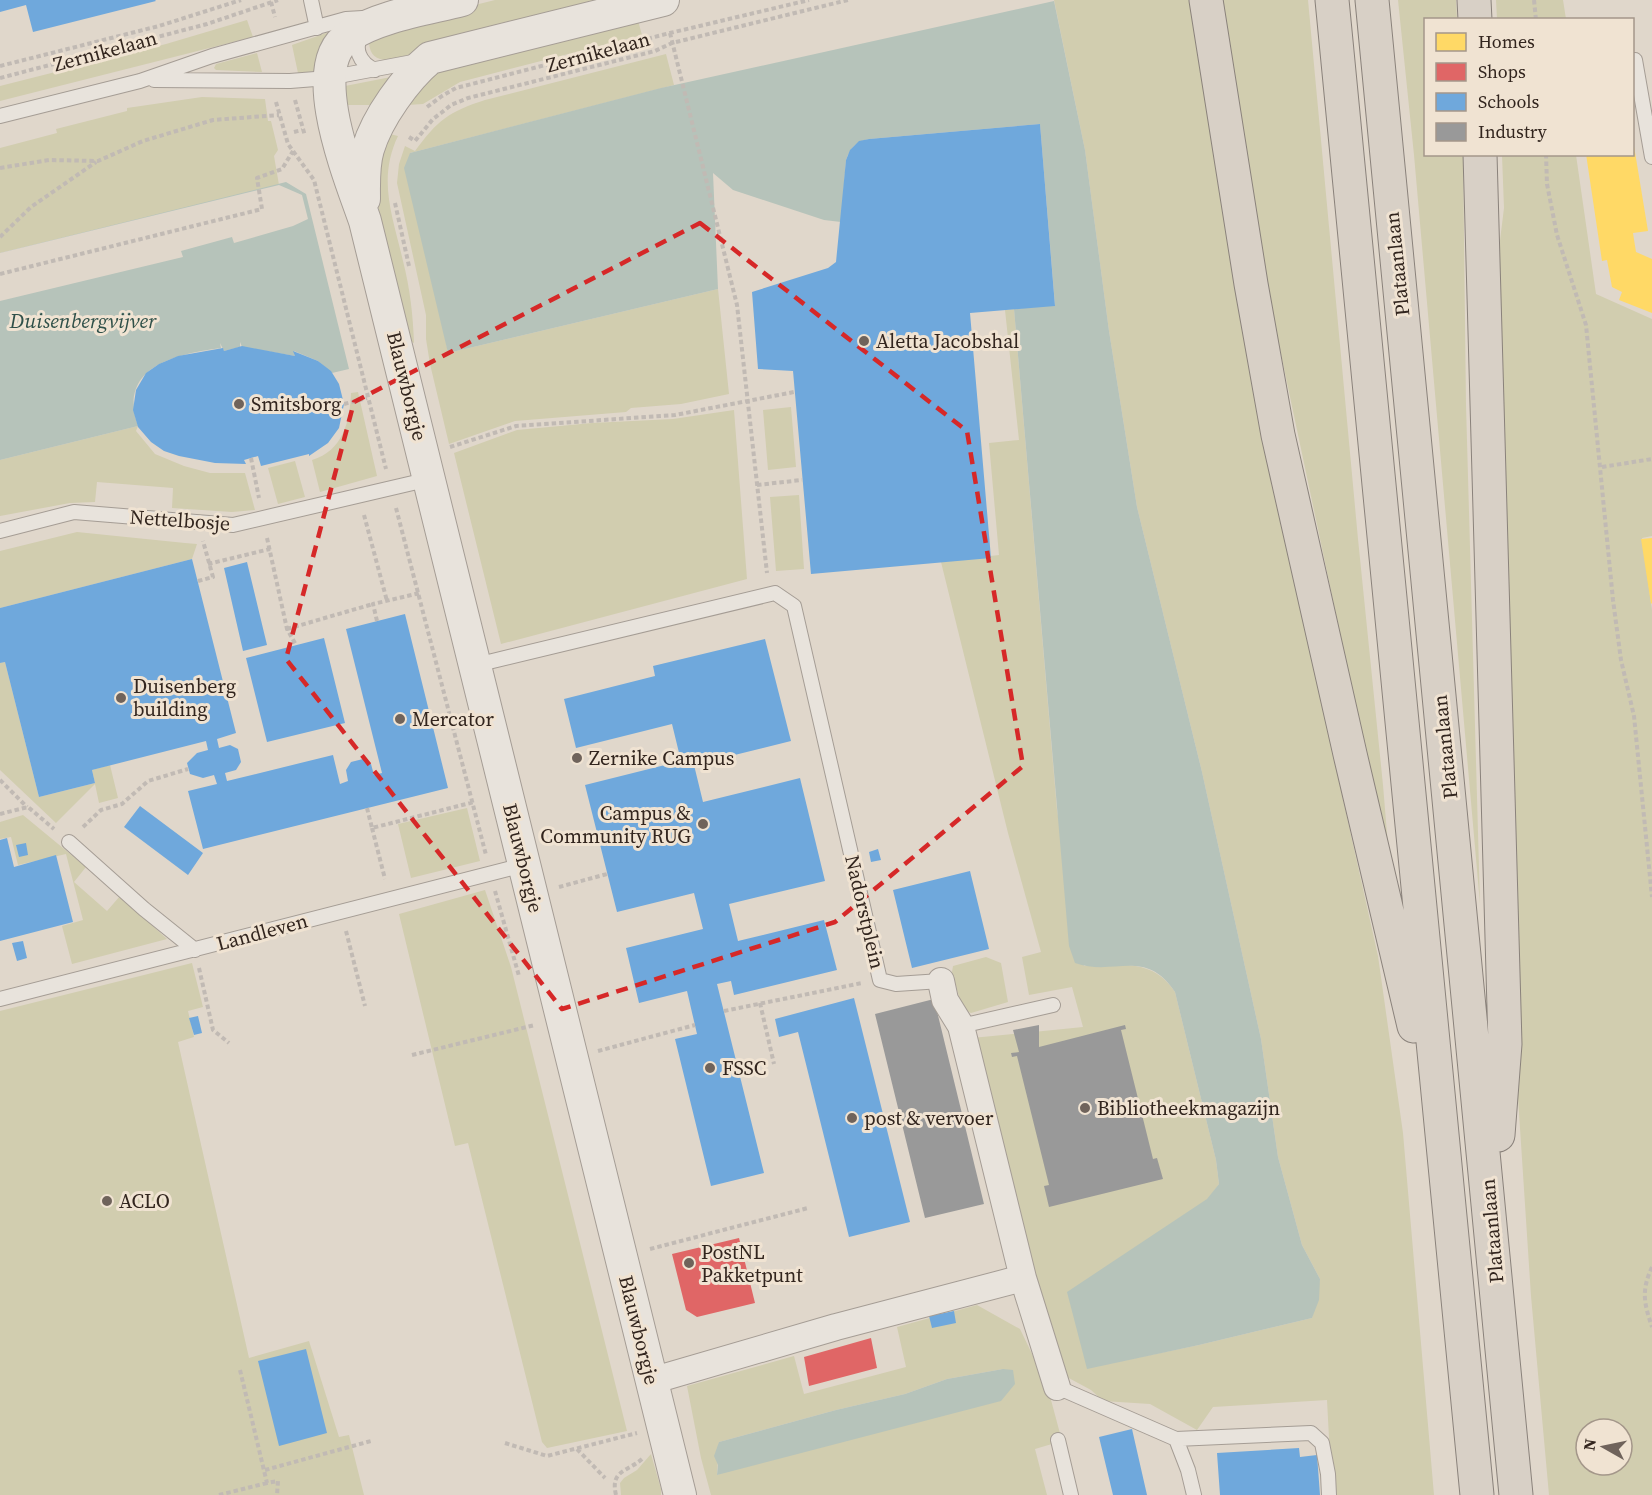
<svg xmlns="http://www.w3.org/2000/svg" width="1652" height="1495" font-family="'Source Serif 4',serif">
  <rect width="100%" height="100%" fill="#e0d7cb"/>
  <path fill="#d1cdaf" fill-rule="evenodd" d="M 495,0 L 632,0 L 388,60 C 376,60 370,55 369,43 L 383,28 Z
    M 1054,0 L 1194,0 L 1296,589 L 1378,956 L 1403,1133 L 1434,1495 L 1332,1495 L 1327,1400 L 1213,1407 L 1197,1430 L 1150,1404 L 1103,1401 L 1091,1390 L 1065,1376 L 1035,1280 L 972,1038 L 1083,1027 L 1072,987 L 1029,995 L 1022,957 L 1041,952 L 1008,833 L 941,562 L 999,555 L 989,443 L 1019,440 L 1005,310 L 1014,309 L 1057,810 L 1084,966 C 1120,965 1153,958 1175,992 L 1216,1160 L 1219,1184 L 1087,1368 L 1199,1345 L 1312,1318 L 1320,1279 L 1302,1245 L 1278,1157 L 1261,1039 L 1202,772 L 1137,507 L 1109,331 L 1085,150 Z
    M 1217,0 L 1308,0 L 1358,539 L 1383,785 L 1392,894 L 1345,657 L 1256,236 Z
    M 1398,0 L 1456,0 L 1457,19 L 1426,20 L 1426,154 L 1463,155 L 1466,405 L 1480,904 L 1414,155 Z
    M 1496,0 L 1563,0 L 1566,19 L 1497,19 Z
    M 637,17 L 642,35 L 460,82 L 423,104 L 407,105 L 440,68 Z
    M 247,20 L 253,37 L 0,101 L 0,86 L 166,44 Z
    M 329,32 L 334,36 L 318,71 L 298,73 L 292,45 Z
    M 257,53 L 262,72 L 216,70 L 214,68 L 216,64 Z
    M 666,54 L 674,85 L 410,153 L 448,353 L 718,289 L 729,394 L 681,404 L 631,408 L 626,412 L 515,421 L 449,444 L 430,364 L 426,339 L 426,315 L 397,183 L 399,164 L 405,146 L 415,151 C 438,120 448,112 485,100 Z
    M 391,77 L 379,105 L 345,105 L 345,86 Z
    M 202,97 L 265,99 L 268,121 L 271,121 L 278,150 L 274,156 L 279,185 L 0,253 L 0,148 L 57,133 L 56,129 L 127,111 L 127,108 Z
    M 386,133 L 398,136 C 377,180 393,217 403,261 C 410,289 413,314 414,343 L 412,342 L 379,212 L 375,193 Z
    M 1502,155 L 1576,155 L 1596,294 L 1652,319 L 1652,536 L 1642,538 L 1652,610 L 1652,1495 L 1549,1495 L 1531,1296 L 1515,1052 L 1495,281 L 1504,208 ZM 1586,1429 L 1622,1429 L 1622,1465 L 1586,1465 Z
    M 358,392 L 377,476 L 320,492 L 312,460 C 343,451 350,421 351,393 Z
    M 791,407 L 796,467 L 768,470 L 763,410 Z
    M 734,410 L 747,579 L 501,644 L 454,453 L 517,430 L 592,423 L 673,419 Z
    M 138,426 L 136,431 L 155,454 L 184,466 L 210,473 L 245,473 L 255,510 L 232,512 L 172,508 L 173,488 L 97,482 L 95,502 L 70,503 L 0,516 L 0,460 Z
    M 295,461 L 305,497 L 278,504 L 268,468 Z
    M 799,495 L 804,569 L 776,571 L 770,497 Z
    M 77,532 L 185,543 L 197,544 L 192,559 L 0,608 L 0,551 Z
    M 5,662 L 39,797 L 95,783 L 92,770 L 110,765 L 118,798 L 99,803 L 95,784 L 56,823 L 0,770 L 0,663 Z
    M 467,808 L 480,861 L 411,878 L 398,824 Z
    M 23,815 L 86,867 L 74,882 L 107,911 L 120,896 L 167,939 L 72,964 L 62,926 L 83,920 L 66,854 L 18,865 L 11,837 L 0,839 L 0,822 Z
    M 485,890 L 511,967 L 627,1431 L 547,1448 L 542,1442 L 468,1143 L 455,1146 L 399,914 Z
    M 986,957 L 1001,963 L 1008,1002 L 971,1013 L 966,1011 L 962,1007 L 952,972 L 953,966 Z
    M 192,963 L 203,1007 L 188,1011 L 194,1037 L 178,1042 L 249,1358 L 309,1341 L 339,1437 L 349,1435 L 364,1495 L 0,1495 L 0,1011 Z
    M 977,1305 L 1020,1329 L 1047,1385 L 1062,1441 L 1035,1449 L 1047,1495 L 711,1495 L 701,1458 L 687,1386 L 794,1356 L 804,1394 L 906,1367 L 897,1327 ZM 1003,1369 L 717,1475 L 719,1442 L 836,1410 L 905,1394 L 947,1379 Z
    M 651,1454 L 661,1489 L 661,1495 L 621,1495 L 620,1483 L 624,1478 L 637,1470 Z"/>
  <path fill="#b6c3ba" d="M 1054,1 L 1085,150 L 1109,331 L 1137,507 L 1202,772 L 1261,1039 L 1278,1157 L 1302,1245 L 1320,1279 L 1319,1300 L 1312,1318 L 1199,1345 L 1087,1369 L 1067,1292 L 1207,1199 L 1219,1184 L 1216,1160 L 1175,992 C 1145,947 1114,977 1075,963 L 1069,946 L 1014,309 L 1055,305 L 1040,124 L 869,139 C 857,141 850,148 846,160 L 841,222 L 824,220 L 733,190 L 713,173 L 718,289 L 448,353 L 404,168 L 410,153 L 661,88 Z
    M 286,182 L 306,194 L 349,369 L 332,373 L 318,361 L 294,351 L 295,356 L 242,347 L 240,342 L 240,347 L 224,351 L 220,343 L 221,348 C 177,354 117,366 138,426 L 0,460 L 0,253 Z
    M 1003,1369 L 1013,1370 L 1015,1384 L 1001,1401 L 717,1475 L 718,1465 L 714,1456 L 719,1442 L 836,1410 L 905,1394 L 947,1379 Z"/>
  <path fill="#e0d7cb" d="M 279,185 L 302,195 L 308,219 L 293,226 L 234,243 L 232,237 L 181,251 L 183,257 L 0,301 L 0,253 Z"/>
  <path fill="#ffd966" d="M 1632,134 L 1648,231 L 1633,233 L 1636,252 L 1652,259 L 1652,313 L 1619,300 L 1622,292 L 1612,287 L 1607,260 L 1602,261 L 1586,154 L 1632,154 Z
    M 1652,538 L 1652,603 L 1651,604 L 1641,539 Z"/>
  <path fill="#e06666" d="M 739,1238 L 755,1303 L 697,1317 L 686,1310 L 672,1254 Z
    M 871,1338 L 877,1368 L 809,1386 L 804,1357 Z"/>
  <path fill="#6fa8dc" d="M 0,0 L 155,0 L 156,1 L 33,32 L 26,5 L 0,12 Z
    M 1040,124 L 1055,306 L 970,313 L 991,558 L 811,574 L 793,371 L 758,369 L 752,292 L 828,268 L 836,262 L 846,160 L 850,150 L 859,141 L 869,139 Z
    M 242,346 L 295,356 L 293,351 L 318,361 L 331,371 L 339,384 L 344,404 L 339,428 L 328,443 L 309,456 L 309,454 L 261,466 L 258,456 L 244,460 L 246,464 L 215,463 L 179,456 L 164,451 L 151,442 L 138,427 L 133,410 L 136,390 L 146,373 L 159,364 L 178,356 L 223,348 L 224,351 Z
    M 192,559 L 236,733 L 217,739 L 219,748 L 230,745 L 238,749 L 241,762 L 236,770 L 225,773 L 227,781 L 333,755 L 340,784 L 348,781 L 346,770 L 351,762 L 363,759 L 371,764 L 374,775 L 382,773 L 346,629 L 405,614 L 448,788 L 203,849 L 188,791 L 217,784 L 214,775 L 203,778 L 190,774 L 187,763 L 197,753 L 208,750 L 206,741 L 92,770 L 95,783 L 39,797 L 5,662 L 0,663 L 0,608 Z
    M 247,562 L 267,645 L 243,651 L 224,568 Z
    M 324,638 L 345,723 L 267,742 L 246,658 Z
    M 765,639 L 791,741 L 694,765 L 703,802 L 800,778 L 825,881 L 729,904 L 738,941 L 824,920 L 837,970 L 734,995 L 731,981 L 717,984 L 764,1173 L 711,1186 L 675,1039 L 697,1034 L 687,991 L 639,1003 L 626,948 L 703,929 L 694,893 L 617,912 L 585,785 L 681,761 L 672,724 L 576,748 L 564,699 L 655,676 L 653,666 Z
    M 140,806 L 203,853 L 188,875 L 124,827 Z
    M 7,838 L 14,867 L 56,855 L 73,922 L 0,941 L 0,840 Z
    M 26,843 L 28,855 L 19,857 L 16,845 Z
    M 878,849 L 881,860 L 871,862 L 869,852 Z
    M 970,871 L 989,949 L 912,968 L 893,890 Z
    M 23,941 L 27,958 L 17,961 L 12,943 Z
    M 854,998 L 910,1222 L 849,1237 L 798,1032 L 779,1037 L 775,1019 Z
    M 198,1016 L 202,1033 L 194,1035 L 189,1018 Z
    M 954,1311 L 956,1323 L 932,1328 L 929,1316 Z
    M 306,1349 L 327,1433 L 279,1446 L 258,1361 Z
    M 1132,1429 L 1147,1495 L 1113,1495 L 1099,1437 Z
    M 1299,1448 L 1300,1457 L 1317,1455 L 1320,1495 L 1220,1495 L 1217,1453 Z"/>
  <path fill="#999" d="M 934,999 L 984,1204 L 925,1218 L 875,1014 Z
    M 1039,1025 L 1039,1047 L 1125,1025 L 1126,1029 L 1121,1030 L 1153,1159 L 1157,1158 L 1163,1179 L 1049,1207 L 1044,1186 L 1049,1185 L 1017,1056 L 1012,1057 L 1011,1053 L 1019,1052 L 1013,1030 Z"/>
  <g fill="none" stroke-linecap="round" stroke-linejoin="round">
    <g stroke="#a59d95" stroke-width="16">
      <path id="service" d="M 311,0 L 317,28
        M 362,33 C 353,48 359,63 375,70
        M 1635,60 L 1652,157
        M 154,80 L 290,81 L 328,78 L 418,61
        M 0,116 L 140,81 L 212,56 L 346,19 L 363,18
        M 0,531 L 74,512 L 233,525 L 430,479
        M 476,665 L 775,593 L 794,606 L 880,980 L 896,984 L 941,981
        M 69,842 L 144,909 L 195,950
        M 0,999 L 524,865
        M 961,1026 L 1053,1005
        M 1057,1387 L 1176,1439 L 1188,1470 L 1194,1495
        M 1176,1439 L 1311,1433 L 1322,1443 L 1328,1474 L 1329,1495
        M 1058,1440 L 1071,1495"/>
    </g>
    <g stroke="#a59d95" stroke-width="28">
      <path id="minor" d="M 1023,1278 L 1057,1387
        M 651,1381 L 836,1327 L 1023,1278 L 961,1026 L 945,1000 L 941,981"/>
    </g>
    <g stroke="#a59d95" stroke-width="34">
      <path id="tertiary" d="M 462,0 C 427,9 379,16 349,36 C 303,66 351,180 365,221 L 680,1495
        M 364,199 C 364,183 363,165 368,149 C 377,118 406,78 430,58 L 663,0"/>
    </g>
    <g stroke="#8a827b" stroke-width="35">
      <path id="trunk" d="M 1206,0 L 1251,284 L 1278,435 L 1350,754 L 1414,1026
        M 1332,0 L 1477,1495
        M 1372,0 L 1516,1495
        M 1474,0 L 1475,20
        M 1480,154 L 1505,1044 L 1498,1135"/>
    </g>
    <path stroke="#c1bab4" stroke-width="4" stroke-dasharray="4.5 3" stroke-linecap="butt" d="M 1534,0 L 1536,20
      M 271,2 L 275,17
      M 670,33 L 737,305 L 767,573
      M 0,66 L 159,26 L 241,0
      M 0,78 L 207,24 L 278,0
      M 295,100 L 305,136
      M 276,102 L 288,144 L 314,180 L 386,469
      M 427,107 L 442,96 L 456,88 L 670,33 L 809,0
      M 294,132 L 302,130
      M 409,137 L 415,141 L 433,119 L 441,113 L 451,105 L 468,98 L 655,51 L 672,43 L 848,0
      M 1546,154 L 1547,184 L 1557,235 L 1586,325 L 1613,600 L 1621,660 L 1634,716 L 1652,897
      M 0,168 L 49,160 L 98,161 L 143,141 L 213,120 L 279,115
      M 395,203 L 409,266
      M 0,237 L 31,207 L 96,162
      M 0,274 L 262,209 L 257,178 L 282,169 L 293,151
      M 344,404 L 367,398
      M 450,447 L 516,426 L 675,415 L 794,392
      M 251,458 L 259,498
      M 1602,467 L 1652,459
      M 757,485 L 802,480
      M 396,508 L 486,855
      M 364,515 L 387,601
      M 267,538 L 287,629 L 296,645
      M 208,564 L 270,549
      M 198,581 L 213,577 L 203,541
      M 377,621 L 373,604 L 420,593
      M 287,629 L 373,604
      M 0,780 L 27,807
      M 367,808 L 372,828 L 474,802
      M 0,814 L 28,807 L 54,829
      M 83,827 L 101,810 L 122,804 L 148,781 L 188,769
      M 372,828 L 385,879
      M 559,887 L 607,874
      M 495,891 L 519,976
      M 346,931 L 365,1006
      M 199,968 L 213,1030 L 229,1043
      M 760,1003 L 774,1064
      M 724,1011 L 862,983
      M 598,1051 L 695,1025
      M 412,1055 L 535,1025
      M 650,1249 L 808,1208
      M 1652,1267 C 1641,1291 1644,1303 1652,1327
      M 240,1370 L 267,1483 L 278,1481 L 277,1495
      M 505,1443 L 547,1456 L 637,1433
      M 577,1449 L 605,1478
      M 265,1470 L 371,1441
      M 219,1495 L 267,1483
      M 616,1495 C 610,1470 627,1472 642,1459"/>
    <use href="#service" stroke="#e8e3dc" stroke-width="14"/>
    <use href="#minor" stroke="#e8e3dc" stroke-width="26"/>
    <use href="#tertiary" stroke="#e8e3dc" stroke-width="32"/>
    <use href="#trunk" stroke="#d8d0c6" stroke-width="33"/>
  </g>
  <path fill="none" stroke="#d62828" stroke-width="4.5" stroke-dasharray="12 8" stroke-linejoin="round" d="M 700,223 L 967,431 L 1023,766 L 835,922 L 562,1009 L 286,659 L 354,402 Z"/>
  <g fill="#6f635b" stroke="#f0e3d2" stroke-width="2">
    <circle cx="864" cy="341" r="6"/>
    <circle cx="239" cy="404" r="6"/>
    <circle cx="121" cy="698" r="6"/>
    <circle cx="400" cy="719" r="6"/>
    <circle cx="577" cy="758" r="6"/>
    <circle cx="703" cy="824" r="6"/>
    <circle cx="710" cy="1068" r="6"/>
    <circle cx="1085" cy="1108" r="6"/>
    <circle cx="852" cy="1118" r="6"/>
    <circle cx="107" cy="1201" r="6"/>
    <circle cx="689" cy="1263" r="6"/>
  </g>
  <g text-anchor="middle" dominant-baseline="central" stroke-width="6" stroke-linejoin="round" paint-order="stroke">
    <g font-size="20" fill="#32251e" stroke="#f0e3d2">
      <text transform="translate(105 51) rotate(-15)">Zernikelaan</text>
      <text transform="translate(598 52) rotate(-15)">Zernikelaan</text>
      <text transform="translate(1397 264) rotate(-96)">Plataanlaan</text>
      <text transform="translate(407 386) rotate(76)">Blauwborgje</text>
      <text transform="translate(180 520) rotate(4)">Nettelbosje</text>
      <text transform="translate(1445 747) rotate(-96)">Plataanlaan</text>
      <text transform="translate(523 858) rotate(76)">Blauwborgje</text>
      <text transform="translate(865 912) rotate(77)">Nadorstplein</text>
      <text transform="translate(262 932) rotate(-15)">Landleven</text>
      <text transform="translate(1492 1231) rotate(-95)">Plataanlaan</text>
      <text transform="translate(639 1330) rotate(76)">Blauwborgje</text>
    </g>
    <g font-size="20" fill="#32251e" stroke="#f0e3d2" text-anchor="start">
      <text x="876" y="341">Aletta Jacobshal</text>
      <text x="251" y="404">Smitsborg</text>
      <text x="133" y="686">Duisenberg<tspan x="133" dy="23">building</tspan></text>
      <text x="412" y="719">Mercator</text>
      <text x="589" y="758">Zernike Campus</text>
      <text x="691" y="813" text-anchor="end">Campus &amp;<tspan x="691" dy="23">Community RUG</tspan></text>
      <text x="722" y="1068">FSSC</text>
      <text x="1097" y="1108">Bibliotheekmagazijn</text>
      <text x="864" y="1118">post &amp; vervoer</text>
      <text x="119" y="1201">ACLO</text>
      <text x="701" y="1252">PostNL<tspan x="701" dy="23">Pakketpunt</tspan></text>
    </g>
    <g font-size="21" font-style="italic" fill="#2f5049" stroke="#f0e3d2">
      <text x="83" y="320">Duisenbergvijver</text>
    </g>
  </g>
  <rect x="1424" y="18" width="210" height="138" fill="#f0e3d2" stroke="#a4978a" stroke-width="1.5"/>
  <rect x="1436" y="33" width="30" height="18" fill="#ffd966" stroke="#a4978a" stroke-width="1.5"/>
  <text x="1478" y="48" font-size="18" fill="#32251e">Homes</text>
  <rect x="1436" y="63" width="30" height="18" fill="#e06666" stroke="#a4978a" stroke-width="1.5"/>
  <text x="1478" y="78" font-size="18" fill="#32251e">Shops</text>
  <rect x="1436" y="93" width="30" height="18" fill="#6fa8dc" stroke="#a4978a" stroke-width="1.5"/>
  <text x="1478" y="108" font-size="18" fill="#32251e">Schools</text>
  <rect x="1436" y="123" width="30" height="18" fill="#999999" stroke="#a4978a" stroke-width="1.5"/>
  <text x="1478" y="138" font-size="18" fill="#32251e">Industry</text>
  <g transform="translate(1604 1447) rotate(279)"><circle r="28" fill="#f0e3d2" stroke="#a4978a" stroke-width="1.5"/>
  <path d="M0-4.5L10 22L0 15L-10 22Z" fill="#6f635b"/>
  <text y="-9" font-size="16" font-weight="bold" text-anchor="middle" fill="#32251e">N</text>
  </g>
</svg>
